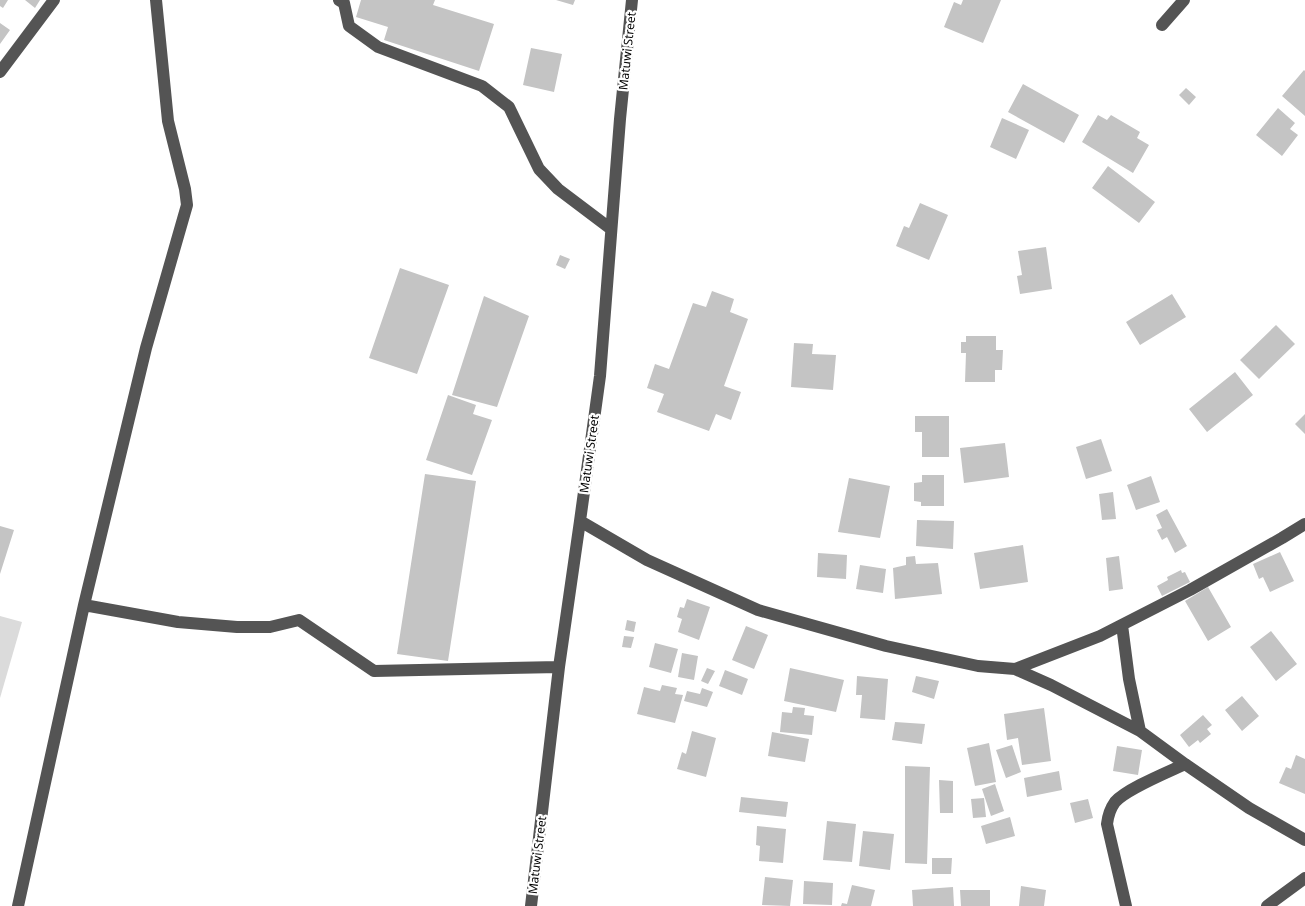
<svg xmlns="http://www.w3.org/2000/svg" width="1305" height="906" font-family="'Noto Sans',sans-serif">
  <rect width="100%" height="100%" fill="#fff"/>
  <path fill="#dbdbdb" d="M 0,616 L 22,622 L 0,698 Z"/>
  <path fill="#c4c4c4" d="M 0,0 L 8,0 L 3,8 L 0,6 Z
    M 25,0 L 40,0 L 35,8 Z
    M 361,0 L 435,0 L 433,5 L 494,24 L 479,71 L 384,40 L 388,27 L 356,17 Z
    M 556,0 L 575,0 L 573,5 Z
    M 963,0 L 1001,0 L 983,43 L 944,27 L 954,2 L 961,5 Z
    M 0,23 L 10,30 L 0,44 Z
    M 531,48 L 562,54 L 554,92 L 523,85 Z
    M 1304,70 L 1305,71 L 1305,116 L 1282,96 Z
    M 1023,84 L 1079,115 L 1064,143 L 1008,112 Z
    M 1186,88 L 1196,97 L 1189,105 L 1179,95 Z
    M 1278,108 L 1295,123 L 1290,129 L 1298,135 L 1282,156 L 1256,135 Z
    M 1098,115 L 1107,120 L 1111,115 L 1140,132 L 1137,138 L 1149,145 L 1133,173 L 1082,142 Z
    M 1002,118 L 1029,130 L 1016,159 L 990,147 Z
    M 1108,166 L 1155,202 L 1139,223 L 1092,188 Z
    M 920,203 L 948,215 L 929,260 L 896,246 L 904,226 L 909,228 Z
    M 1046,247 L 1052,289 L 1020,294 L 1017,276 L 1022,275 L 1018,251 Z
    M 560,255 L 570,259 L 565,269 L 556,265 Z
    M 400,268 L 449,285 L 417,374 L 369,358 Z
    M 712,291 L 734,299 L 730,312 L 748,319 L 724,386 L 741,392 L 731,420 L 716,414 L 709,431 L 657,412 L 664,394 L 647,388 L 655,364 L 669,369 L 693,303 L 706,307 Z
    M 1172,294 L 1186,317 L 1140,345 L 1126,322 Z
    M 484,296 L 529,316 L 497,407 L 452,395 Z
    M 1276,325 L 1295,344 L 1259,379 L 1240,360 Z
    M 966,336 L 996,336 L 996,350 L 1003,350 L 1002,370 L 995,370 L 995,382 L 965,382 L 966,353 L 961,353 L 961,342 L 966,342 Z
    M 794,343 L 813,344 L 812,354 L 836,355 L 833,390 L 791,387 Z
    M 1235,372 L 1253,395 L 1207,432 L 1189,409 Z
    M 448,395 L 476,405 L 473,414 L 492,420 L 472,475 L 426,460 Z
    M 1305,414 L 1305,434 L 1295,424 Z
    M 915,416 L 949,416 L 949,457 L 922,457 L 922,432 L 915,432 Z
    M 1101,439 L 1112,471 L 1086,479 L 1076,447 Z
    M 1005,443 L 1009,477 L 964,483 L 960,448 Z
    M 425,474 L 476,481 L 448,661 L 397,654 Z
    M 922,475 L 944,475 L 944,506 L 921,506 L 921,502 L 914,501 L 914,483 L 922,482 Z
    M 1151,476 L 1160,502 L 1136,510 L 1127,485 Z
    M 849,478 L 890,486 L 880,538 L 838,532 Z
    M 1113,492 L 1116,519 L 1102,520 L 1099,494 Z
    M 1167,509 L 1187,546 L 1175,553 L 1167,537 L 1162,540 L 1157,530 L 1162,528 L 1156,515 Z
    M 917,520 L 954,521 L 953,549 L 916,546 Z
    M 0,526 L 14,530 L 0,574 Z
    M 1023,545 L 1028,582 L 980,589 L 974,553 Z
    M 1280,552 L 1294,581 L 1270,592 L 1263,577 L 1259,579 L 1253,564 Z
    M 818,553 L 847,555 L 846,579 L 817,577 Z
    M 915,556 L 916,564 L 938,563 L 942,594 L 895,599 L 893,568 L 906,565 L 906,557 Z
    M 1119,556 L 1123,589 L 1109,591 L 1106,558 Z
    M 860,565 L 886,569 L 883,593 L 856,589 Z
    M 1181,570 L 1182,573 L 1185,572 L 1190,582 L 1162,596 L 1157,586 L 1168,580 L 1167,577 Z
    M 1208,587 L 1231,627 L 1208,641 L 1185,601 Z
    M 687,599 L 710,607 L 699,640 L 678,632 L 682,619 L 677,617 L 680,607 L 684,608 Z
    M 627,620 L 636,622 L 634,632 L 625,630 Z
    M 746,626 L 768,635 L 754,669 L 732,660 Z
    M 1271,631 L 1297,664 L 1276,681 L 1250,647 Z
    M 624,636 L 634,637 L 631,648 L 622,647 Z
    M 655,643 L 678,649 L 671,673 L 649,667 Z
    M 682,653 L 698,656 L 694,680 L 678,677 Z
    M 707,668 L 715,671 L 708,684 L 701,681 Z
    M 790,668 L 844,680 L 836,712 L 784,701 Z
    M 725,670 L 748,679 L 742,695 L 719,686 Z
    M 857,676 L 888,679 L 885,720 L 860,718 L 862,695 L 856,695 Z
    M 916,676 L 939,681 L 934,699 L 912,692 Z
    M 662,685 L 677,688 L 675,694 L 683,695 L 675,723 L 637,714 L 644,687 L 660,691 Z
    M 702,688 L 713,692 L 707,707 L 684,701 L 687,691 L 700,694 Z
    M 1242,696 L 1259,716 L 1242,731 L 1225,710 Z
    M 793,707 L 805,708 L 804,715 L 814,716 L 812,735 L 780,732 L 782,712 L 792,713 Z
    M 1044,708 L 1051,761 L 1022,765 L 1018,738 L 1007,740 L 1004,714 Z
    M 1203,715 L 1212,725 L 1207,729 L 1211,734 L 1200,743 L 1198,740 L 1189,747 L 1180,735 Z
    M 895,722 L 925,724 L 922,744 L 892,740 Z
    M 692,731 L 716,738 L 706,777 L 677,769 L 682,752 L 686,754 Z
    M 772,732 L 809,739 L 805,762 L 768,756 Z
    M 989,743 L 996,782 L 975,786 L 967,748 Z
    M 1012,745 L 1021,772 L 1006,778 L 996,750 Z
    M 1117,746 L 1142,750 L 1138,775 L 1113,771 Z
    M 1296,755 L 1305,759 L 1305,794 L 1279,783 L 1286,767 L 1291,769 Z
    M 905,766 L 930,767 L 927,864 L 905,863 Z
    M 1059,771 L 1062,790 L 1027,797 L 1024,778 Z
    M 939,780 L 953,781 L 953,813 L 940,813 Z
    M 995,784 L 1004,811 L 991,816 L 982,789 Z
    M 741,797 L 788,802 L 786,817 L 739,812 Z
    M 984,798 L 986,817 L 973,818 L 971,799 Z
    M 1088,799 L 1093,818 L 1075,823 L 1070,803 Z
    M 1010,817 L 1015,836 L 986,844 L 981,826 Z
    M 827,821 L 856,824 L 852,862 L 823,860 Z
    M 757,826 L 786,829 L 783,863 L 759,861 L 760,846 L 756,845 Z
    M 863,831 L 894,834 L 890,870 L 859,866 Z
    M 932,858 L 952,858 L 951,874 L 932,874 Z
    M 765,877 L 793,880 L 790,906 L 762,905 Z
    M 804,881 L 833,883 L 832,905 L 803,904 Z
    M 852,885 L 875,890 L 871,906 L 841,906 L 842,903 L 847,904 Z
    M 1021,886 L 1046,890 L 1044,906 L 1019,906 Z
    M 953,887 L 954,906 L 913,906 L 912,890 Z
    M 960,890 L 990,890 L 990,906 L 961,906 Z"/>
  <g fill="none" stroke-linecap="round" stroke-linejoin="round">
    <path stroke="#545454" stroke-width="12" d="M 339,0 L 344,3 L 349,26 L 378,47 L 482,86 L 509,107 L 539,169 L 558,189 L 611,229
      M 1162,25 L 1184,0
      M 0,72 L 54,0
      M 580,521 L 647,560 L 758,610 L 886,646 L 978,666 L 1015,669 L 1051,685 L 1140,731 L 1185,764 L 1249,808 L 1305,840
      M 84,605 L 178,622 L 237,627 L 270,627 L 299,620 L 374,671 L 559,667
      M 1122,625 L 1129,679 L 1140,731
      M 1015,669 L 1100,636 L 1190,590 L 1282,538 L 1305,524
      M 18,906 L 84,605 L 146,348 L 187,205 L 185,189 L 168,121 L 156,0
      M 531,906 L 559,667 L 580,521 L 600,376 L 620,119 L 632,0
      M 1126,906 L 1107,824 C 1108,815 1110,809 1115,802 C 1126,789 1168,772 1185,764
      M 1267,906 L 1305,878"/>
  </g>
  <g text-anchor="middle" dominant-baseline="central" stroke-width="4.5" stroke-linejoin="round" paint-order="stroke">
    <g font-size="12" fill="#000" stroke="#fff">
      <text transform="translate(627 51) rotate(-84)">Matuwi Street</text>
      <text transform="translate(589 454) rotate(-82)">Matuwi Street</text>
      <text transform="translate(537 855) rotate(-83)">Matuwi Street</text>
    </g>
  </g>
</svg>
